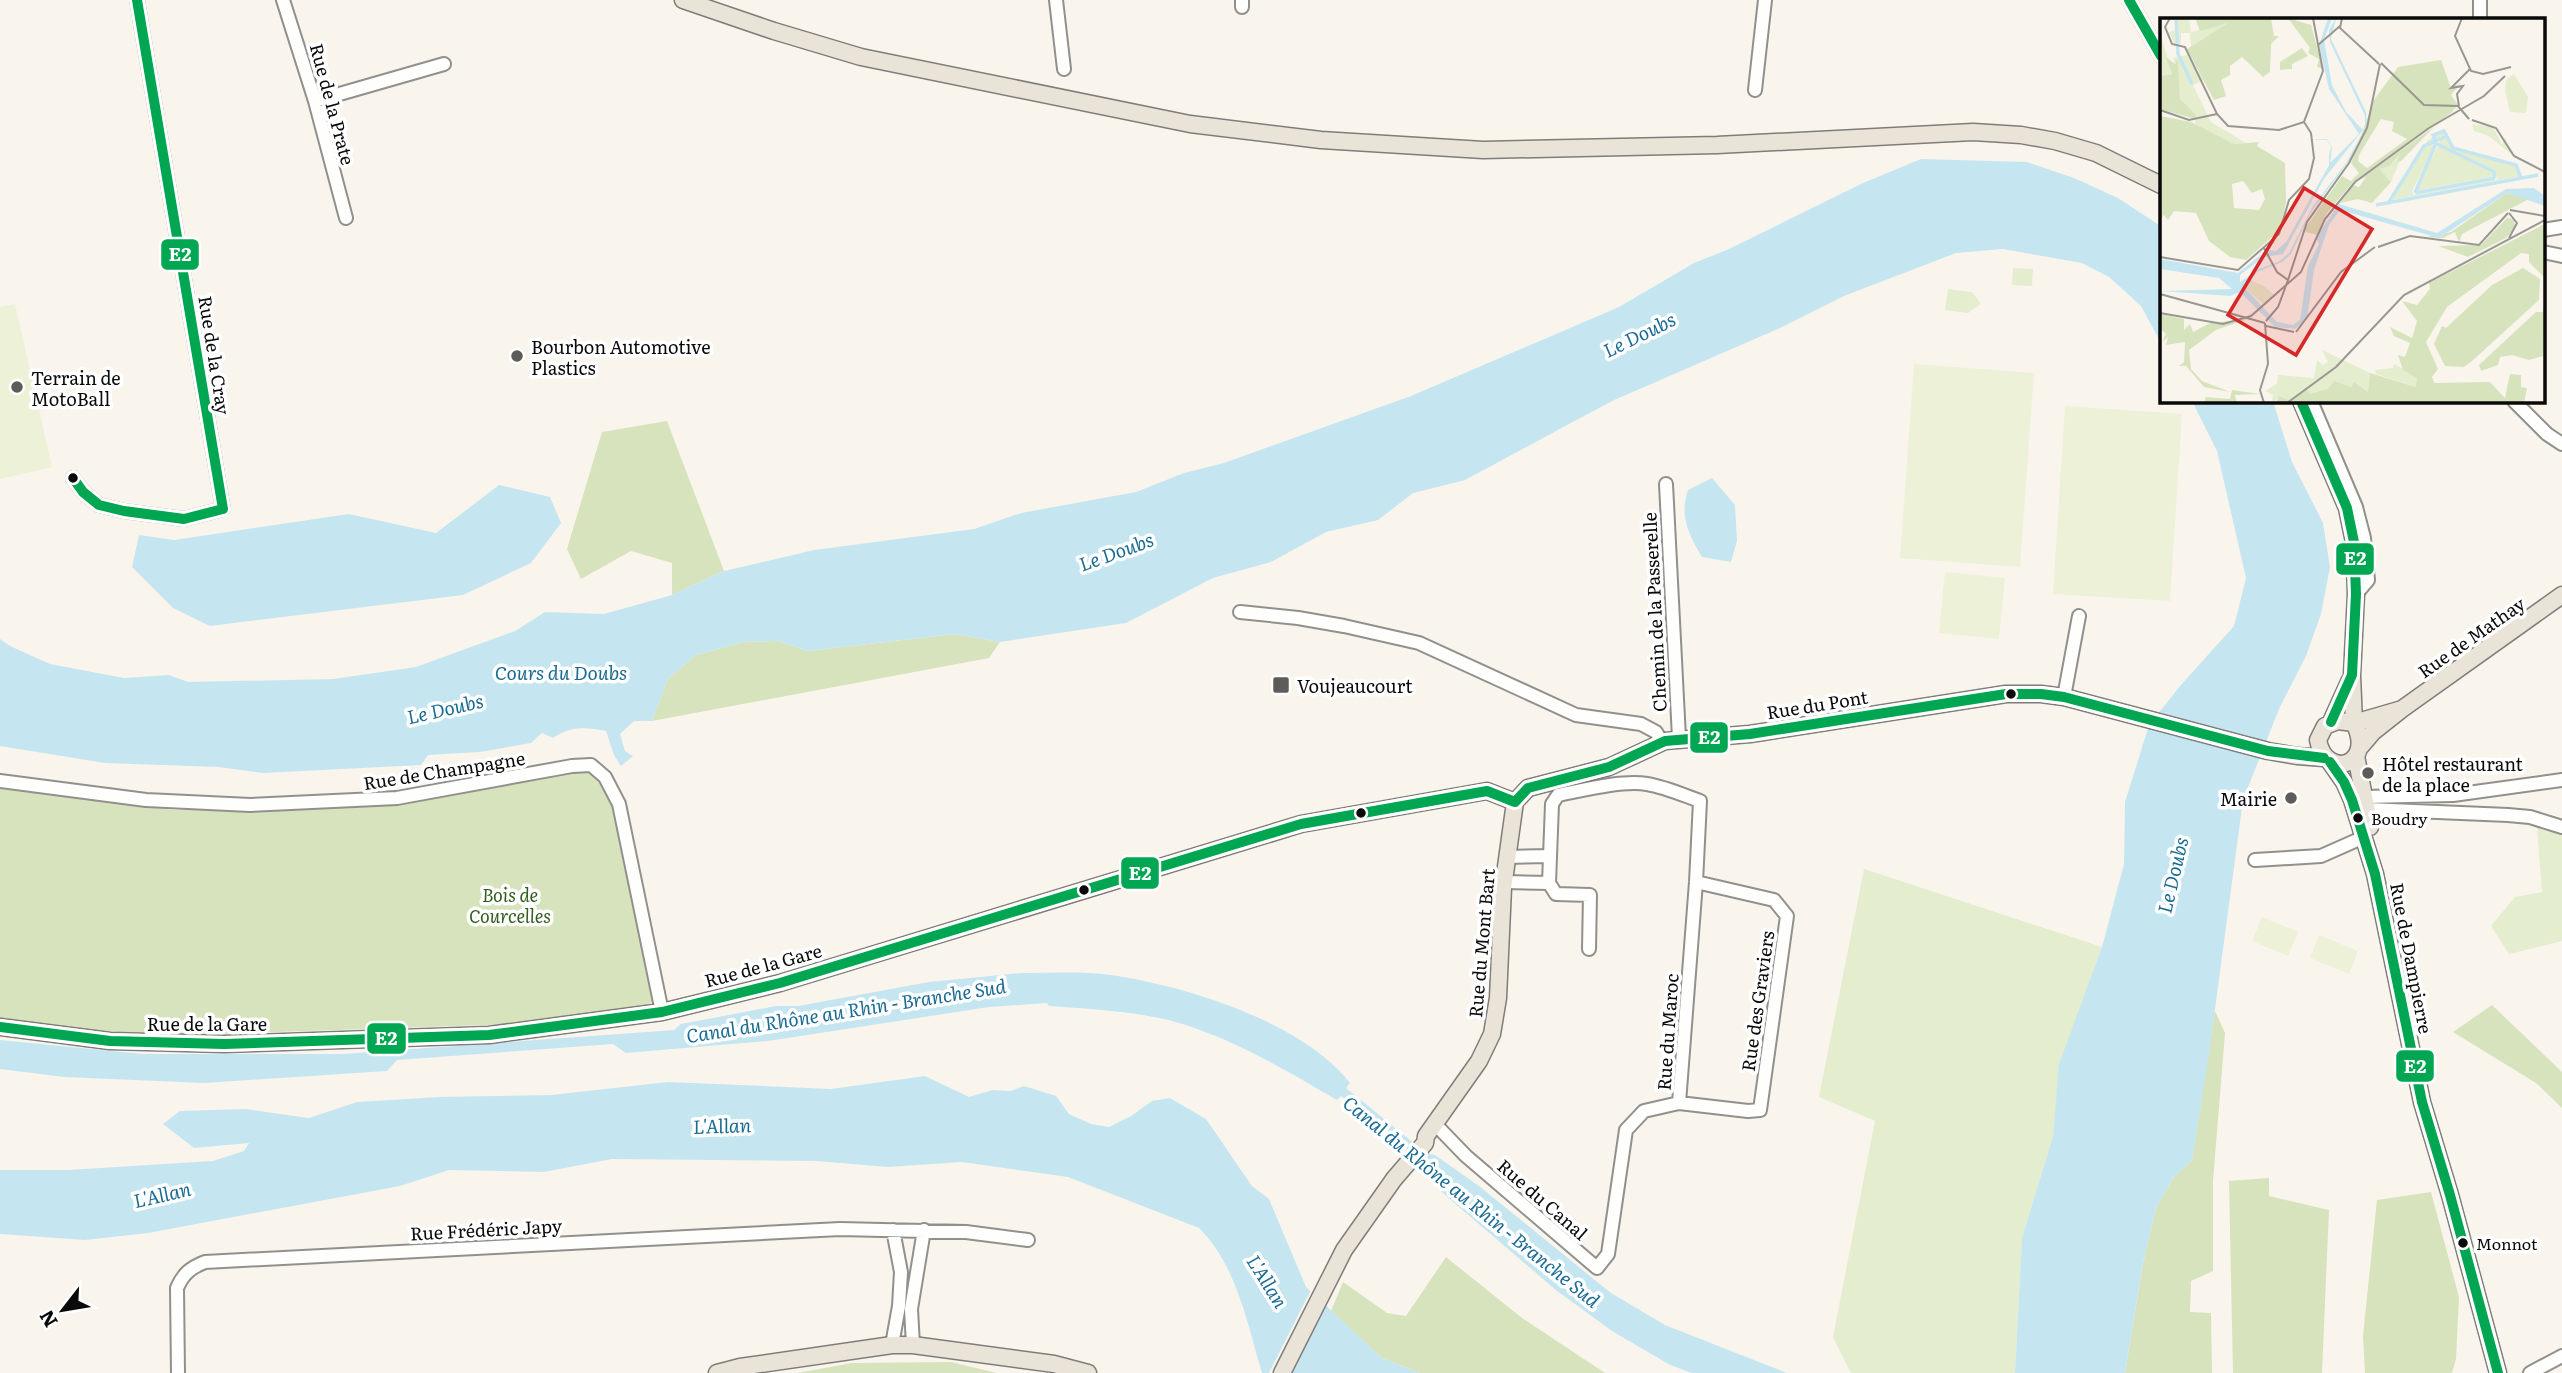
<svg xmlns="http://www.w3.org/2000/svg" width="2562" height="1373" font-family="Literata,serif">
  <rect width="100%" height="100%" fill="#f9f5ed"/>
  <path fill="#e4edce" d="M 2013,268 L 2033,269 L 2032,286 L 2012,285 Z
    M 1948,289 L 1972,292 L 1981,304 L 1968,313 L 1945,310 Z
    M 2537,827 L 2562,833 L 2562,941 L 2509,954 L 2491,926 L 2515,897 L 2542,892 Z
    M 1864,869 L 2102,947 L 2059,1071 L 2053,1136 L 2022,1238 L 2015,1373 L 1851,1373 L 1833,1337 L 1875,1121 L 1819,1097 Z"/>
  <path fill="#d6e3bc" d="M 667,421 L 724,571 L 672,595 L 672,563 L 631,551 L 581,579 L 567,549 L 602,432 Z
    M 955,634 L 1000,642 L 989,658 L 652,721 L 668,679 L 696,655 L 743,642 L 778,641 L 808,651 Z
    M 588,768 L 600,779 L 614,806 L 656,999 L 646,1006 L 518,1024 L 161,1036 L 0,1021 L 0,787 L 173,810 L 268,809 Z
    M 2492,1005 L 2562,1072 L 2562,1108 L 2536,1083 L 2453,1032 Z
    M 2215,1011 L 2225,1033 L 2213,1181 L 2213,1271 L 2191,1281 L 2190,1312 L 2211,1313 L 2212,1373 L 2125,1373 L 2143,1263 L 2156,1208 L 2173,1178 L 2192,1160 Z
    M 2269,1178 L 2269,1196 L 2329,1210 L 2322,1373 L 2233,1373 L 2229,1181 Z
    M 2431,1192 L 2459,1297 L 2456,1359 L 2452,1373 L 2365,1373 L 2363,1336 L 2377,1200 Z
    M 1446,1257 L 1522,1318 L 1605,1373 L 1420,1373 L 1382,1358 L 1331,1311 L 1343,1282 L 1387,1313 L 1406,1316 Z
    M 951,1362 L 997,1373 L 797,1373 L 852,1363 Z"/>
  <path fill="#edf1d8" d="M 15,304 L 52,467 L 0,479 L 0,307 Z
    M 1914,364 L 2034,373 L 2020,567 L 1900,558 Z
    M 2065,406 L 2182,414 L 2170,601 L 2053,594 Z
    M 1945,572 L 2005,578 L 1999,639 L 1939,633 Z
    M 2262,917 L 2298,932 L 2288,956 L 2252,941 Z
    M 2319,935 L 2358,951 L 2349,974 L 2310,958 Z"/>
  <path fill="#c5e6f1" d="M 1921,159 L 2027,162 L 2074,178 L 2118,198 L 2159,225 L 2161,228 L 2161,343 L 2141,306 L 2109,277 L 2082,263 L 2003,249 L 1956,253 L 1844,296 L 1780,328 L 1612,401 L 1465,480 L 1413,493 L 1378,520 L 1326,532 L 1271,562 L 1213,578 L 1126,623 L 1000,642 L 955,634 L 808,651 L 778,641 L 743,642 L 696,655 L 668,679 L 652,721 L 634,721 L 620,734 L 625,751 L 633,756 L 621,766 L 614,755 L 606,731 C 585,727 570,726 553,738 L 542,733 L 531,743 L 480,752 L 428,755 L 421,765 L 263,773 L 218,767 L 105,763 L 0,746 L 0,639 L 10,646 L 50,664 L 124,678 L 169,675 L 188,682 L 333,679 L 416,667 L 515,631 L 545,612 L 604,614 L 672,595 L 724,571 L 814,550 L 974,529 L 1021,513 L 1136,492 L 1184,473 L 1224,463 L 1411,396 L 1619,307 L 1694,263 L 1729,249 L 1863,183 Z
    M 2192,401 L 2273,401 L 2292,462 L 2323,523 L 2330,567 L 2321,614 L 2306,656 L 2279,709 L 2243,800 L 2209,1054 L 2192,1160 L 2173,1178 L 2156,1208 L 2143,1263 L 2125,1373 L 2015,1373 L 2022,1238 L 2053,1136 L 2059,1064 L 2102,947 L 2124,864 L 2125,802 L 2149,725 L 2180,686 L 2234,626 L 2246,578 L 2217,451 Z
    M 1712,478 L 1735,505 L 1737,541 L 1731,562 L 1702,557 C 1689,535 1679,516 1688,490 Z
    M 499,485 L 550,497 L 561,523 L 531,563 L 463,595 L 210,626 L 173,608 L 132,567 L 139,535 L 174,540 L 349,514 L 436,533 Z
    M 1020,973 C 1050,973 1082,971 1111,975 C 1186,986 1303,1022 1350,1083 L 1346,1088 L 1426,1153 L 1435,1155 L 1479,1186 L 1611,1293 L 1665,1325 L 1787,1373 L 1692,1373 L 1670,1365 L 1612,1331 L 1557,1291 L 1444,1194 L 1422,1170 L 1421,1159 L 1341,1096 L 1337,1100 C 1285,1070 1231,1037 1172,1021 C 1133,1011 1090,1009 1049,1006 L 1047,1003 L 989,1007 L 768,1041 L 626,1053 L 613,1044 L 397,1060 L 387,1071 L 204,1083 L 64,1077 L 0,1069 L 0,1040 L 143,1054 L 343,1054 L 674,1030 L 681,1024 L 776,1006 L 798,1006 L 929,982 Z
    M 925,1076 L 969,1097 L 993,1090 L 1010,1091 L 1024,1086 L 1056,1096 L 1069,1114 L 1091,1124 L 1109,1127 L 1131,1116 L 1152,1101 L 1170,1098 L 1206,1119 L 1252,1186 L 1269,1199 L 1306,1287 L 1382,1358 L 1420,1373 L 1262,1373 C 1247,1323 1237,1266 1199,1228 L 1068,1177 L 962,1162 L 888,1167 L 817,1161 L 612,1159 L 544,1172 L 449,1170 L 400,1186 L 148,1233 L 85,1240 L 0,1234 L 0,1170 L 68,1170 L 213,1161 L 244,1151 L 249,1143 L 194,1148 L 163,1124 L 180,1111 L 246,1109 L 309,1118 L 357,1102 L 439,1097 L 551,1095 L 668,1082 L 831,1089 Z"/>
  <path fill="#f9f5ed" d="M 1312,1288 L 1327,1302 L 1292,1373 L 1269,1373 Z"/>
  <g fill="none" stroke-linecap="round" stroke-linejoin="round">
    <g stroke="#92908c" stroke-width="16">
      <path id="minor" d="M 283,0 L 315,101 L 346,218
        M 1056,0 L 1064,69
        M 2129,0 L 2161,56
        M 2480,0 L 2480,19
        M 1242,7 L 1242,0
        M 1755,90 L 1765,0
        M 315,101 L 444,64
        M 2543,230 L 2562,227
        M 2543,252 L 2562,256
        M 2311,401 L 2356,507 L 2364,538 L 2368,580 L 2356,594
        M 2514,401 L 2547,434 L 2562,444
        M 73,478 L 83,492 L 99,505 L 124,511 L 184,519 L 223,509 L 137,0
        M 1666,484 L 1679,738
        M 1240,612 L 1298,618 L 1344,626 L 1419,643 L 1576,715 L 1641,724 L 1656,732 L 1662,742
        M 2064,697 L 2079,616
        M 0,781 L 146,800 L 250,805 L 397,798 L 572,766 L 591,765 L 605,777 L 619,804 L 662,1012
        M 2365,797 L 2453,795 L 2562,780
        M 2367,809 L 2508,815 L 2530,817 L 2562,827
        M 1507,857 L 1550,856
        M 2255,860 L 2321,856 L 2364,837
        M 1504,882 L 1549,883
        M 1549,883 L 1556,894 L 1590,895 L 1589,949
        M 1679,1103 L 1748,1111 L 1760,1110 L 1787,916 L 1774,900 L 1696,882
        M 1435,1124 L 1466,1156 L 1597,1268 L 1608,1254 L 1626,1130 L 1644,1111 L 1679,1103 L 1696,882 L 1700,801 C 1683,795 1665,787 1647,784 C 1622,780 1583,790 1558,795 L 1552,804 L 1549,883
        M 892,1345 L 899,1306 L 901,1272 L 893,1230
        M 913,1345 L 911,1309 L 924,1230
        M 178,1373 L 177,1288 C 183,1274 190,1268 205,1262 L 840,1229 L 966,1232 L 1028,1240
        M 2530,1373 L 2562,1356"/>
    </g>
    <g stroke="#7f7d7a" stroke-width="19">
      <path id="major" d="M 683,0 L 774,31 L 861,57 L 1190,124 L 1321,140 L 1483,150 L 1717,145 L 1973,132 L 2021,135 L 2055,141 L 2096,153 L 2161,185
        M 2301,401 L 2347,508 L 2354,542 L 2356,594 L 2352,675 L 2354,723 L 2402,709
        M 2338,721 L 2354,723 C 2376,765 2326,781 2318,740 L 2325,726 Z
        M 2331,722 L 2350,680
        M 2361,746 L 2373,732 L 2402,709 L 2562,595
        M 2356,756 L 2370,827
        M 2330,762 L 2344,782 L 2352,800 L 2375,874 L 2422,1102 L 2450,1195 L 2498,1373
        M 1515,802 L 1528,788 L 1609,767 L 1665,741 L 1750,734 L 2006,694 L 2041,694 L 2064,697 L 2268,751 L 2297,756 L 2324,758
        M 0,1027 L 110,1041 L 224,1044 L 489,1035 L 662,1012 L 780,983 L 1301,824 L 1487,791 L 1515,802
        M 717,1373 L 740,1367 L 892,1345 L 913,1345 L 1054,1364 L 1088,1373
        M 1282,1373 L 1344,1250 L 1394,1179 L 1425,1143 L 1426,1136 L 1479,1061 L 1492,1034 L 1498,998 L 1503,888 L 1515,802"/>
    </g>
    <use href="#minor" stroke="#fefefc" stroke-width="12"/>
    <use href="#major" stroke="#eae3d8" stroke-width="16"/>
    <g stroke="#fff" stroke-width="16">
      <path id="bus-1" d="M 137,0 L 223,509
        M 2129,0 L 2161,56
        M 2301,401 L 2347,508 L 2354,542 L 2356,594 L 2352,675 L 2331,722
        M 73,478 L 83,492 L 99,505 L 124,511 L 184,519 L 223,509
        M 2330,762 L 2344,782 L 2352,800 L 2375,874 L 2422,1102 L 2450,1195 L 2498,1373
        M 1515,802 L 1528,788 L 1609,767 L 1665,741 L 1750,734 L 2006,694 L 2041,694 L 2064,697 L 2268,751 L 2324,758
        M 0,1027 L 110,1041 L 224,1044 L 489,1035 L 662,1012 L 780,983 L 1301,824 L 1487,791 L 1515,802"/>
    </g>
    <use href="#bus-1" stroke="#00a651" stroke-width="10"/>
  </g>
  <g fill="#5e5c59" stroke="#fff" stroke-width="2.5">
    <circle cx="517" cy="356" r="7"/>
    <circle cx="17" cy="387" r="7"/>
    <rect x="1272" y="676" width="18" height="18" rx="3.5"/>
    <circle cx="2368" cy="773" r="7"/>
    <circle cx="2291" cy="798" r="7"/>
  </g>
  <g fill="#0a0a0a" stroke="#fff" stroke-width="2.5">
    <circle cx="73" cy="478" r="6"/>
    <circle cx="2011" cy="694" r="6"/>
    <circle cx="1361" cy="813" r="6"/>
    <circle cx="2358" cy="818" r="6"/>
    <circle cx="1084" cy="890" r="6"/>
    <circle cx="2463" cy="1243" r="6"/>
  </g>
  <g text-anchor="middle" dominant-baseline="central" stroke-width="7" stroke-linejoin="round" paint-order="stroke">
    <g font-size="16" fill="#0a0a0a" stroke="#fff" text-anchor="start">
      <text x="2371" y="818">Boudry</text>
      <text x="2476" y="1243">Monnot</text>
    </g>
    <g font-size="18" fill="#0a0a0a" stroke="#fff">
      <text transform="translate(333 104) rotate(75)">Rue de la Prate</text>
      <text transform="translate(215 355) rotate(81)">Rue de la Cray</text>
      <text transform="translate(1654 612) rotate(-93)">Chemin de la Passerelle</text>
      <text transform="translate(2471 637) rotate(-35)">Rue de Mathay</text>
      <text transform="translate(1817 704) rotate(-9)">Rue du Pont</text>
      <text transform="translate(444 770) rotate(-9)">Rue de Champagne</text>
      <text transform="translate(1481 943) rotate(-85)">Rue du Mont Bart</text>
      <text transform="translate(2412 958) rotate(79)">Rue de Dampierre</text>
      <text transform="translate(763 965) rotate(-15)">Rue de la Gare</text>
      <text transform="translate(1757 1001) rotate(-82)">Rue des Graviers</text>
      <text x="207" y="1023">Rue de la Gare</text>
      <text transform="translate(1667 1032) rotate(-86)">Rue du Maroc</text>
      <text transform="translate(1543 1199) rotate(41)">Rue du Canal</text>
      <text transform="translate(486 1229) rotate(-3)">Rue Frédéric Japy</text>
    </g>
    <g font-size="18" fill="#0a0a0a" stroke="#fff" text-anchor="start">
      <text x="531" y="346">Bourbon Automotive<tspan x="531" dy="21">Plastics</tspan></text>
      <text x="31" y="377">Terrain de<tspan x="31" dy="21">MotoBall</tspan></text>
      <text x="1297" y="685">Voujeaucourt</text>
      <text x="2382" y="763">Hôtel restaurant<tspan x="2382" dy="21">de la place</tspan></text>
      <text x="2277" y="798" text-anchor="end">Mairie</text>
    </g>
    <g font-size="18" font-style="italic" fill="#325d1f" stroke="#fff">
      <text x="510" y="894">Bois de<tspan x="510" dy="21">Courcelles</tspan></text>
    </g>
    <g font-size="19" font-style="italic" fill="#1b6c94" stroke="#fff">
      <text transform="translate(1639 334) rotate(-26)">Le Doubs</text>
      <text transform="translate(1116 551) rotate(-20)">Le Doubs</text>
      <text x="561" y="672">Cours du Doubs</text>
      <text transform="translate(445 708) rotate(-13)">Le Doubs</text>
      <text transform="translate(2172 875) rotate(-77)">Le Doubs</text>
      <text transform="translate(846 1010) rotate(-9)">Canal du Rhône au Rhin - Branche Sud</text>
      <text transform="translate(722 1125) rotate(-2)">L'Allan</text>
      <text transform="translate(162 1194) rotate(-13)">L'Allan</text>
      <text transform="translate(1472 1201) rotate(39)">Canal du Rhône au Rhin - Branche Sud</text>
      <text transform="translate(1268 1281) rotate(58)">L'Allan</text>
    </g>
  </g>
  <g transform="translate(2160 18)">
    <rect width="385" height="385" fill="#f9f5ed"/>
    <path d="M 10,0 L 29,0 L 31,14 L 69,5 L 31,28 L 30,15 L 21,15 L 21,25 L 16,28 L 9,14 L 16,12 L 16,2 ZM 0,14 L 12,56 L 2,58 L 0,49 ZM 27,37 L 49,70 L 43,62 L 33,67 L 51,104 L 86,125 L 74,126 L 36,107 L 34,98 L 20,81 L 18,41 L 15,46 L 13,40 ZM 354,56 L 368,79 L 366,95 L 350,94 L 345,73 L 346,62 ZM 312,106 L 333,109 L 342,127 L 345,119 L 352,137 L 329,118 L 314,113 ZM 283,114 L 293,130 L 355,147 L 361,158 L 232,182 L 268,122 ZM 281,120 L 279,126 L 335,154 L 338,161 L 254,177 L 252,173 L 274,129 L 271,124 ZM 278,128 L 334,156 L 335,158 L 254,173 ZM 240,136 L 242,138 L 231,164 L 218,151 L 229,148 ZM 88,261 L 104,268 L 114,277 L 103,286 L 84,269 ZM 162,332 L 210,355 L 208,374 L 194,364 L 191,369 L 174,364 L 168,371 L 131,384 L 120,378 L 112,385 L 113,377 L 105,373 L 117,366 L 118,357 L 154,360 L 157,342 L 163,347 L 168,344 ZM 234,346 L 257,359 L 257,369 L 216,356 L 215,352 L 233,350 Z" fill="#e4edce" fill-rule="evenodd"/>
    <path d="M 35,0 L 111,0 L 114,18 L 119,18 L 111,26 L 110,54 L 103,59 L 82,39 L 70,48 L 70,57 L 61,62 L 66,78 L 54,82 L 27,31 L 68,5 L 40,13 ZM 128,0 L 151,7 L 163,51 L 157,49 L 159,41 L 148,35 L 150,30 ZM 142,30 L 148,38 L 132,46 L 132,51 L 120,52 L 120,44 ZM 6,39 L 15,46 L 18,41 L 20,81 L 36,97 L 35,101 L 0,91 L 0,49 L 2,58 L 12,56 ZM 281,42 L 291,70 L 301,65 L 291,77 L 298,87 L 291,95 L 193,164 L 167,195 L 157,217 L 143,213 L 182,158 L 191,163 L 199,155 L 191,145 L 214,82 L 238,49 ZM 221,101 L 234,104 L 232,113 L 247,121 L 207,150 L 198,143 L 199,137 ZM 0,98 L 31,104 L 74,126 L 99,124 L 97,128 L 125,145 L 126,184 L 120,212 L 86,242 L 70,239 L 49,223 L 36,195 L 14,193 L 8,202 L 4,197 L 1,200 ZM 83,163 L 92,175 L 102,171 L 105,181 L 99,192 L 74,190 L 72,166 ZM 275,108 L 241,143 L 237,144 L 240,136 L 229,148 L 219,151 L 231,164 L 212,185 L 198,181 L 180,185 L 193,167 L 199,169 L 206,159 L 199,162 ZM 347,175 L 369,181 L 302,216 L 299,224 L 295,214 L 283,220 L 267,219 L 291,214 ZM 347,200 L 354,201 L 355,209 L 346,220 L 308,239 L 278,228 L 321,227 ZM 385,206 L 385,260 L 369,244 L 369,236 L 361,235 L 287,289 L 266,324 L 278,351 L 272,359 L 274,365 L 330,364 L 345,380 L 350,356 L 361,357 L 361,369 L 367,370 L 364,385 L 116,385 L 119,378 L 131,383 L 146,371 L 150,376 L 168,371 L 174,363 L 191,369 L 194,364 L 208,374 L 210,355 L 256,369 L 257,360 L 243,352 L 238,337 L 245,339 L 250,325 L 234,318 L 230,309 L 252,320 L 257,303 L 242,283 L 257,287 L 270,271 L 269,265 ZM 363,250 L 380,261 L 379,282 L 312,343 L 304,349 L 285,348 L 274,326 L 282,308 L 286,310 L 332,267 ZM 385,284 L 383,338 L 369,342 L 352,337 L 340,339 L 338,347 L 321,353 L 319,347 L 376,294 L 383,294 ZM 0,296 L 24,301 L 24,312 L 30,306 L 33,314 L 50,305 L 88,301 L 56,312 L 29,332 L 31,351 L 42,363 L 70,374 L 44,369 L 26,348 L 19,348 L 24,344 L 25,324 L 6,327 L 8,319 L 2,324 L 6,316 L 0,310 ZM 72,372 L 100,376 L 75,377 L 77,385 L 44,385 L 46,379 L 70,381 Z" fill="#d6e3bc" fill-rule="evenodd"/>
    <path d="M 168,0 L 172,0 L 164,22 L 172,67 L 186,94 L 203,112 L 164,161 L 123,236 L 104,239 L 80,257 L 80,264 L 99,251 L 118,244 L 129,235 L 153,188 L 186,145 L 205,110 L 205,98 L 170,24 L 169,12 L 176,0 L 171,21 L 206,94 L 207,106 L 190,141 L 150,196 L 131,236 L 122,244 L 97,254 L 84,269 L 117,304 L 133,307 L 140,302 L 148,248 L 159,226 L 156,219 L 179,186 L 277,215 L 346,171 L 374,170 L 385,178 L 385,188 L 347,175 L 279,220 L 180,192 L 169,207 L 154,252 L 147,301 L 135,311 L 115,309 L 80,274 L 70,278 L 0,273 L 72,271 L 59,260 L 0,251 L 0,241 L 78,255 L 107,232 L 116,233 L 126,224 L 169,147 L 169,137 L 171,129 L 167,122 L 145,121 L 167,121 L 172,130 L 170,145 L 199,116 L 169,71 L 159,27 Z" fill="#c5e6f1"/>
    <path fill="none" stroke="#c5e6f1" stroke-width="3.5" d="M 16,0 L 18,36 L 32,66M 275,123 L 273,117 L 284,113 L 293,130 L 356,147 L 361,160M 273,124 L 334,154 L 335,160M 255,175 L 276,125M 255,175 L 335,160M 229,184 L 264,128 L 285,119M 216,187 L 378,157"/>
    <path fill="none" stroke="#999792" stroke-width="2" d="M 10,0 L 5,9 L 12,26 L 25,29 L 57,96 L 68,108 L 119,112 L 144,104M 182,0 L 180,10 L 219,46M 302,0 L 295,18 L 311,53 L 323,56 L 351,49M 158,27 L 180,8M 221,45 L 264,87 L 298,88 L 309,101M 299,88 L 297,76 L 303,68 L 291,70 L 310,51M 0,92 L 29,102 L 57,96M 312,102 L 336,110 L 354,138 L 385,154M 350,192 L 385,198M 349,195 L 357,205 L 349,220M 218,229 L 250,218 L 319,227 L 348,195M 104,230 L 117,254 L 128,262M 0,239 L 78,252 L 119,216 L 129,182 L 149,161 L 154,140 L 151,115 L 144,104 L 163,53 L 153,0M 128,262 L 147,204 L 189,145 L 207,110 L 220,46M 0,276 L 105,305M 0,295 L 63,306 L 91,298 L 141,254 L 165,201 L 195,164 L 269,110 L 324,78 L 345,58M 106,303 L 118,289 L 128,262M 106,308 L 134,314M 136,314 L 181,254 L 215,229M 104,385 L 100,372 L 108,346 L 105,305M 127,385 L 176,349 L 244,277 L 385,202"/>
    <path fill="#d62828" fill-opacity="0.15" stroke="#d62828" stroke-width="3.5" d="M 144,170 L 212,211 L 136,337 L 68,297 Z"/>
    <rect width="385" height="385" fill="none" stroke="#0a0a0a" stroke-width="3.5"/>
  </g>
  <g stroke="#fff" stroke-width="2.5">
    <rect x="160" y="238" width="40" height="33" rx="7" fill="#00a651"/>
    <rect x="2335" y="542" width="40" height="34" rx="7" fill="#00a651"/>
    <rect x="1689" y="721" width="40" height="33" rx="7" fill="#00a651"/>
    <rect x="1120" y="856" width="40" height="34" rx="7" fill="#00a651"/>
    <rect x="366" y="1022" width="41" height="33" rx="7" fill="#00a651"/>
    <rect x="2395" y="1049" width="40" height="34" rx="7" fill="#00a651"/>
  </g>
  <g font-size="19" text-anchor="middle" font-weight="bold" fill="#fff">
    <text x="180" y="261">E2</text>
    <text x="2355" y="565">E2</text>
    <text x="1709" y="744">E2</text>
    <text x="1140" y="880">E2</text>
    <text x="386" y="1045">E2</text>
    <text x="2415" y="1073">E2</text>
  </g>
  <g transform="translate(63 1310) rotate(239)" stroke="#ffffff" stroke-width="5" paint-order="stroke">
  <path d="M0-5L12 26L0 18L-12 26Z" fill="#0a0a0a"/>
  <text y="-10" font-size="19" font-weight="bold" text-anchor="middle" fill="#0a0a0a">N</text>
  </g>
</svg>
